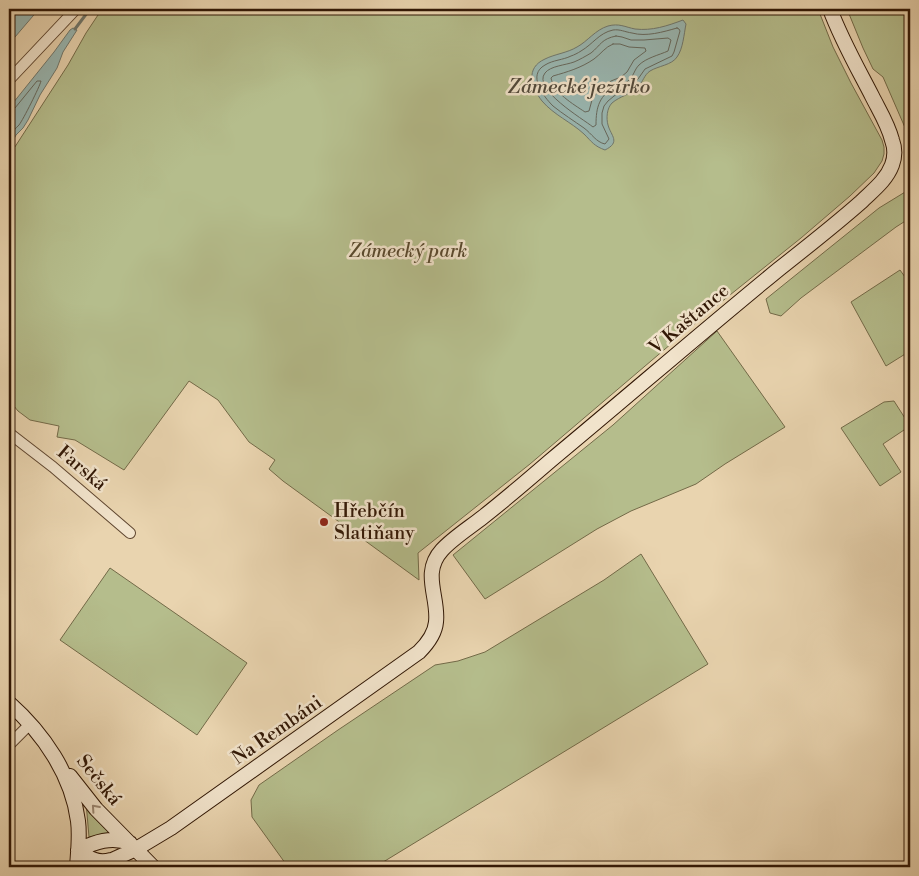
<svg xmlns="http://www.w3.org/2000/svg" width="919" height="876" font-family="'Libre Bodoni',serif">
  <rect width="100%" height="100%" fill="#e9d4af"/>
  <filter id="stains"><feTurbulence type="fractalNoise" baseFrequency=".004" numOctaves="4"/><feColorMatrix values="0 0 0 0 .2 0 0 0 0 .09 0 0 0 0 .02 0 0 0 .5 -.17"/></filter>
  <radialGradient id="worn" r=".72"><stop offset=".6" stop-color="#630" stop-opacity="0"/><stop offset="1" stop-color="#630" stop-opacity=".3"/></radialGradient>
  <path fill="#b5bd8c" stroke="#736a48" d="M 102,9 L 818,9 L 833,47 L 851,83 L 882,140 L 884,147 L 884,154 L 882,161 L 874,173 L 850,196 L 801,238 L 705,315 L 530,464 L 418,553 L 419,580 L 283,481 L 269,469 L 275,460 L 249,442 L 218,400 L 189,381 L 124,470 L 75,440 L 57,437 L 59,426 L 30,420 L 18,411 L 9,400 L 9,156 L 68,65 L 86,33 Z
    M 847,9 L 910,9 L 910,139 L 883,77 L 873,69 L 863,48 Z
    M 910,189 L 910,218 L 896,227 L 801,298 L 781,316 L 770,313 L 766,299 L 879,208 Z
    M 900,270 L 910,284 L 910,351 L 886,366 L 851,302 Z
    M 717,331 L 785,427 L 725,464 L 696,484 L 631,511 L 597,529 L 485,599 L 453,555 L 613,425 Z
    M 894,401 L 910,426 L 883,444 L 901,472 L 880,486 L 841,428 L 884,402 Z
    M 641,554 L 708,664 L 375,867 L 288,867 L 252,817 L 251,800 L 259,785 L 338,730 L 435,665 L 458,661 L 485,652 L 604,580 Z
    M 110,568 L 247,663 L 197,735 L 60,640 Z
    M 86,802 L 115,833 L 89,837 Z"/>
  <path fill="#99b7b2" stroke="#6f776d" d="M 16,9 L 39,9 L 9,44 L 9,17 Z
    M 683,20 L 686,24 C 684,34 683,49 677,57 C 672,65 658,66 650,71 C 644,75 643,82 638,87 C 630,95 620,96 612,103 C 607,108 606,118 608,125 C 611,136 621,142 605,150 C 594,146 592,142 584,134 C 571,122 554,115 542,101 C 531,87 525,68 545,59 C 555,54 567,53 577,47 C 588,41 595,30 608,26 C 619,23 625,27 635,29 C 652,31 667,26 683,20 Z
    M 73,28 L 77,30 L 63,52 L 57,68 L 40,95 L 28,120 L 23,128 L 16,135 L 9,148 L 9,108 L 54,52 L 70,30 Z"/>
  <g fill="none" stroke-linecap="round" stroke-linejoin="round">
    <path stroke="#65675c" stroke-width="1" d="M 677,28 L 679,29 L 680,31 L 674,52 L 672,56 L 645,69 L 638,79 L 628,89 L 619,92 L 608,101 L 604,106 L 602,113 L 602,124 L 609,139 L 605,144 C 596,142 592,134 584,128 C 574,121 563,114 553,106 C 543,96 527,75 545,65 C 553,60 563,60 571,56 C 574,55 578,53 581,51 C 593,44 599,33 613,30 C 620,29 625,32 632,33 C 646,37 663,32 677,28 Z
      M 616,36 L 622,37 L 631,40 L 644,40 L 668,38 L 671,40 L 668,51 C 659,55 646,58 639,65 C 634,70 634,76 628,81 C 624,84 621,84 617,86 C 599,95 596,107 596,125 L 593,127 C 583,119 532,89 545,73 C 550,66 566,65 574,62 C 579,60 586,56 591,53 C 601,45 601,39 616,36 Z
      M 613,44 L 620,44 L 629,47 L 645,48 L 646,51 L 634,60 L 627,72 L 621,77 L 611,81 L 598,91 L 592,100 L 589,111 L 585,112 C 573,104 554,93 551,78 L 553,76 C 567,72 581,68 594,59 C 601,54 605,47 613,44 Z
      M 9,110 L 15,108 L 37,81 L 41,81 C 40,86 23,120 19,125 C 15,129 12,132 9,137"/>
    <path stroke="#6f776d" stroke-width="3" d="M 75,29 L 90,9"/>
    <g stroke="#5f4630" stroke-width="12">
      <path id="street" d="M 9,80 L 76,9
        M 9,433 L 53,467 L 130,533
        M 9,745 L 30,724"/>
    </g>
    <g stroke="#311705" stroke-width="16">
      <path id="secondary" d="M 9,703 C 43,733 72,775 78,821 C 80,836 78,852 77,867
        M 70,776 L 96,809 L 153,867
        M 78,850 C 95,842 111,836 130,843
        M 78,850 C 89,858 97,864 111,860
        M 99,867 L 112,860 L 136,849 L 171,828 L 419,652 C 427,644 435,634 436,622 C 439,597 421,573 442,550 C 453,538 469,528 483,517 C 506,499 528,480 550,461 C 627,397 702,332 779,269 C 807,247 835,225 861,202 C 872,191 886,181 892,165 C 895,157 895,148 892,140 C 888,124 879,110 872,96 C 857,67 841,39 830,9"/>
    </g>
    <use href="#street" stroke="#f1e3cb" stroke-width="10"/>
    <use href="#secondary" stroke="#f1e3cb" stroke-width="14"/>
  </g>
  <defs><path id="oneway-chevron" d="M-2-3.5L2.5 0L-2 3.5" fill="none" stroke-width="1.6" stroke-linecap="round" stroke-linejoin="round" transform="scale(1.25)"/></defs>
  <use stroke="#9b8772" href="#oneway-chevron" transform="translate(95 808) rotate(-132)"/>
  <circle fill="#8f2418" stroke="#f1e3cb" stroke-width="2" cx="324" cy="522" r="5"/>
  <g text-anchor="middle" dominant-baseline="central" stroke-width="5" stroke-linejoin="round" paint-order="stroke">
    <g font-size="19" font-style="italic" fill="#59492e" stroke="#f1e3cb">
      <text x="408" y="251">Zámecký park</text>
    </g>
    <g font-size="19" fill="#311705" stroke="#f1e3cb">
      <text transform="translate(689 319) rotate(-40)">V Kaštance</text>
      <text transform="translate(82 468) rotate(40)">Farská</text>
      <text transform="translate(277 730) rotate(-35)">Na Rembáni</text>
      <text transform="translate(99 780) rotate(51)">Sečská</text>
    </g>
    <g font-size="19" fill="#311705" stroke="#f1e3cb" text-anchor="start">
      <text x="334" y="511">Hřebčín<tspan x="334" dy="22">Slatiňany</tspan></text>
    </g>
    <g font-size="20" font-style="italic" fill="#504739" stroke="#f1e3cb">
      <text x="579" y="87">Zámecké jezírko</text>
    </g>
  </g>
  <rect width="919" height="876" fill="none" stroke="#e9d4af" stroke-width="30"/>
  <rect x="10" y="10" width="899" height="856" fill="none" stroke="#311705" stroke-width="2.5"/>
  <rect x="15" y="15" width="889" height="846" fill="none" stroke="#311705"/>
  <rect width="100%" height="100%" filter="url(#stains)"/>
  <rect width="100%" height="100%" fill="url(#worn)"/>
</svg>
